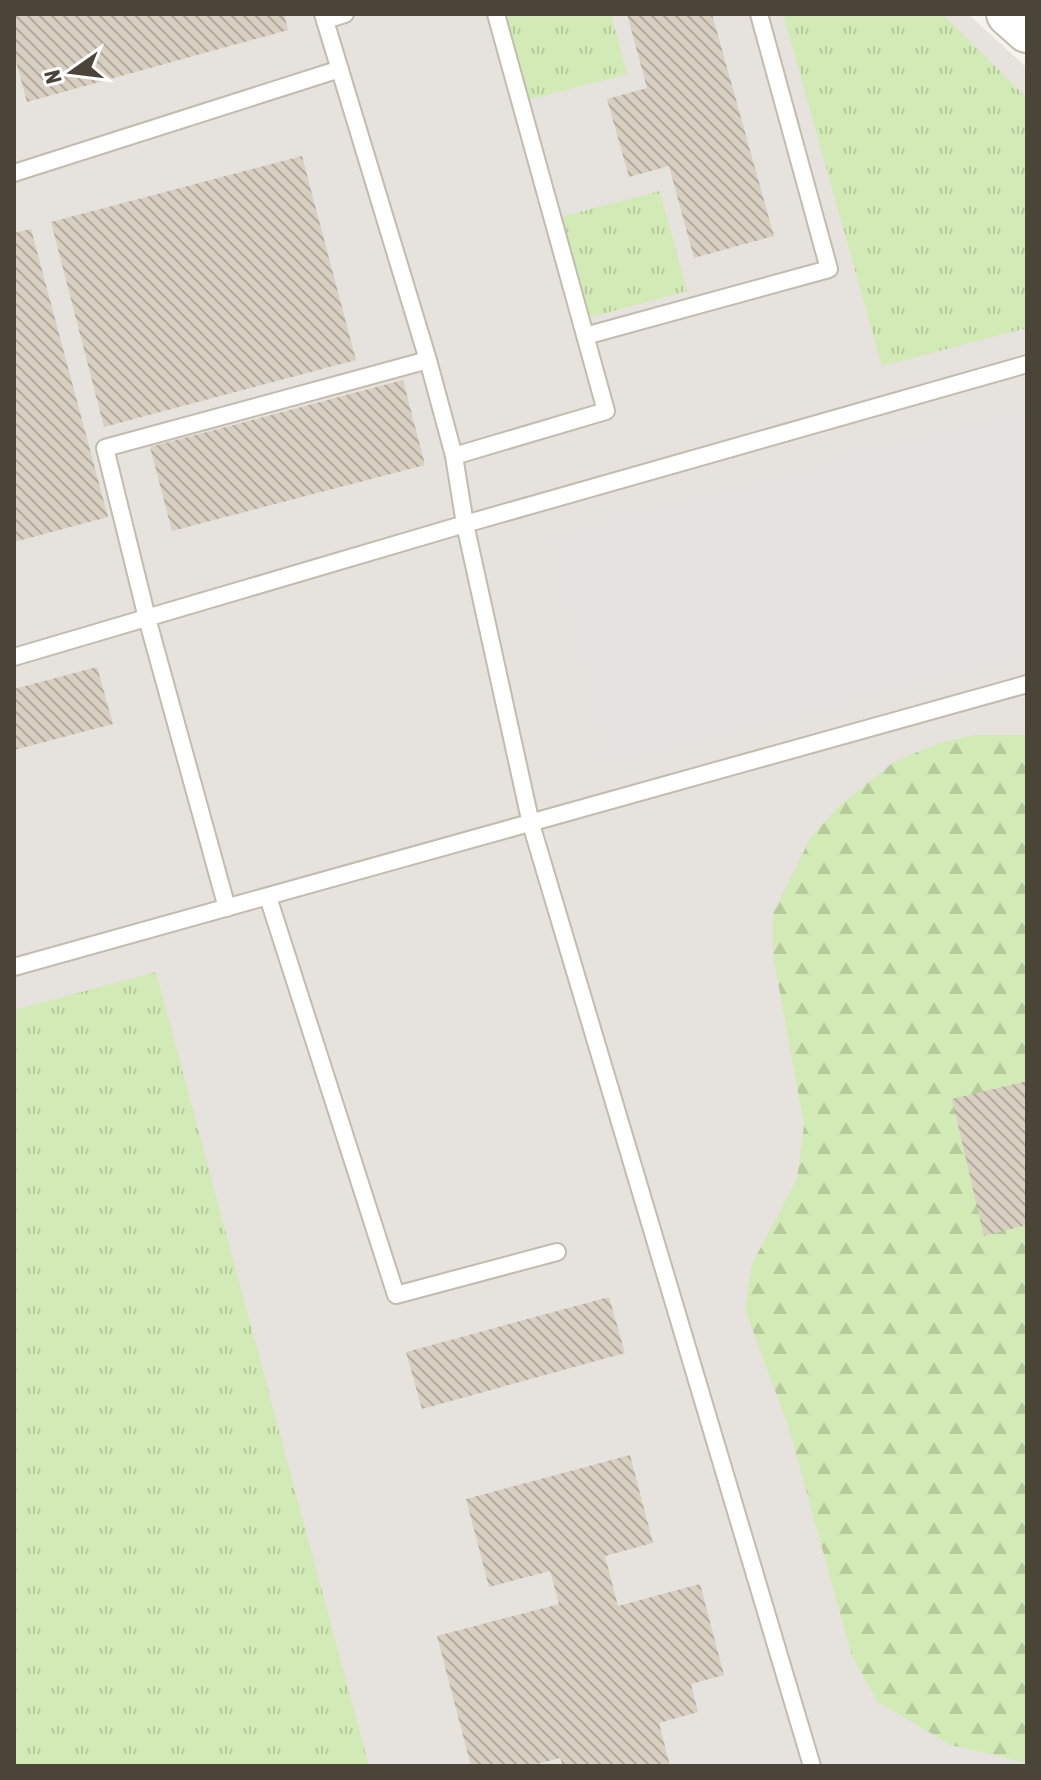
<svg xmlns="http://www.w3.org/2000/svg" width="1041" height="1780" font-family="'Asap Condensed',sans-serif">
  <defs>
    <pattern id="grass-tufts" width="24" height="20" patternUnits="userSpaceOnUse" patternTransform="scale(2)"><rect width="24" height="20" fill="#d2eab5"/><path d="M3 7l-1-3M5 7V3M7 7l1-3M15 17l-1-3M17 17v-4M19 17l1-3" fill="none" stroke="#b6ca9c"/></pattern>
    <pattern id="forest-firs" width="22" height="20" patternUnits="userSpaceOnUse" patternTransform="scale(2)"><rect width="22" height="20" fill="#d2eab5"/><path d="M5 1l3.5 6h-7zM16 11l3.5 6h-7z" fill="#b6ca9c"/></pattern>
    <pattern id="building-back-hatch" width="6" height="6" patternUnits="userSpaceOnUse" patternTransform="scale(2)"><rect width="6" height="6" fill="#d8cfc1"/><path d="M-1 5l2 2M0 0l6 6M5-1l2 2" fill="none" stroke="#b1aa9e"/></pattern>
  </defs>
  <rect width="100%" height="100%" fill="#f6f3ec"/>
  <path fill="#e6e2dd" d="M 14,14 L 968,14 L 1027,68 L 1027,1766 L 14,1766 Z"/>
  <path fill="url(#grass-tufts)" d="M 501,14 L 611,14 L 627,74 L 524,101 Z
    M 783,14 L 942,14 L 1027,98 L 1027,328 L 882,366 Z
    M 660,191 L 687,291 L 587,318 L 560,217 Z
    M 156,972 L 369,1766 L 14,1766 L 14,1010 Z"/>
  <path fill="url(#forest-firs)" d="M 974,735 L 1027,735 L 1027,1763 L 951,1745 L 878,1702 L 852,1656 L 789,1428 L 745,1309 L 752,1264 L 797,1179 L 804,1125 L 773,955 L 773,913 L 811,837 L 840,805 L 894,762 L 939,743 Z"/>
  <path fill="#e5e3e0" d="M 1027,408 L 1027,656 L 607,768 L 545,537 Z"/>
  <path fill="url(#building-back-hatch)" d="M 14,14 L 284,14 L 288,30 L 27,102 L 14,54 Z
    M 627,14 L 712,14 L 774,236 L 694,258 L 669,166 L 629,177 L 607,99 L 647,88 Z
    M 302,156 L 356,360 L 104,427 L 51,222 Z
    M 31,229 L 108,517 L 14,542 L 14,233 Z
    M 403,380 L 425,465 L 172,531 L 150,447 Z
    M 97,667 L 113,724 L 14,750 L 14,689 Z
    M 1027,1081 L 1027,1225 L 984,1236 L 952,1099 Z
    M 609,1297 L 625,1353 L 422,1409 L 406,1352 Z
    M 630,1455 L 653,1543 L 605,1556 L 618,1606 L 700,1584 L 724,1675 L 691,1684 L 698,1712 L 659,1723 L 670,1766 L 563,1766 L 560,1758 L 529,1766 L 471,1766 L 437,1636 L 559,1604 L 550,1571 L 489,1587 L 466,1499 Z"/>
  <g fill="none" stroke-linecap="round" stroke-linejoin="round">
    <g stroke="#c2bbae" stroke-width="20">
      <path id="service" d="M 323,14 L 428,360 L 454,456 L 465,524 L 531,824 L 812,1766
        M 325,20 L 345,14
        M 14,173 L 340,69
        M 585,336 L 829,269 L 759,14
        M 454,456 L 606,411 L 496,14
        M 14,657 L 465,524 L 1027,364
        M 268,897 L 396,1295 L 557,1252
        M 227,908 L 147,618 L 105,448 L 428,360
        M 14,967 L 1027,684"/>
    </g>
    <g stroke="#c2bbae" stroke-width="46">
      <path id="tertiary" d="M 1008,14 L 1027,31"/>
    </g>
    <use href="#service" stroke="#fff" stroke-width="16"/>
    <use href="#tertiary" stroke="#fff" stroke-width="42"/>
  </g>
  <rect width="1041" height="1780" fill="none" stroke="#4b4439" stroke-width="32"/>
  <g transform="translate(72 72) rotate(256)" stroke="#ffffff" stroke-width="6" paint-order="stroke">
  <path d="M0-6L14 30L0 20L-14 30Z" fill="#4b4439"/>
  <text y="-12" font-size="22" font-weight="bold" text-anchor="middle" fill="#4b4439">N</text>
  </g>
</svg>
